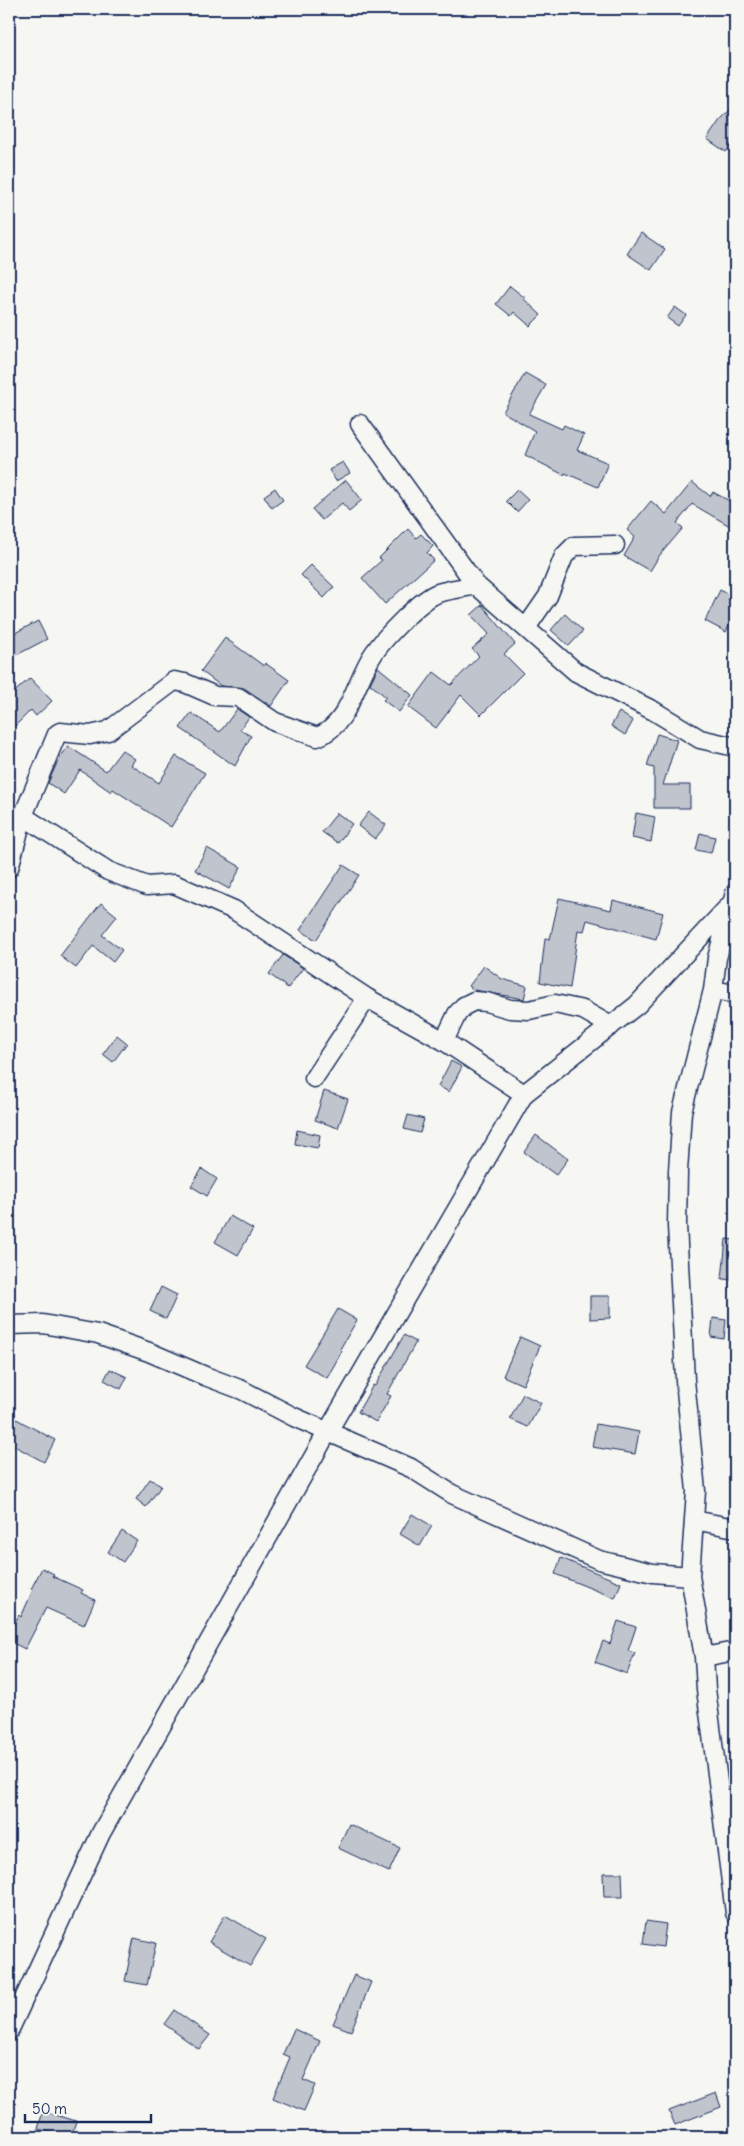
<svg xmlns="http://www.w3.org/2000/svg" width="744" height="2146" font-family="Delius,sans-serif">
  <rect width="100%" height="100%" fill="#f6f6f2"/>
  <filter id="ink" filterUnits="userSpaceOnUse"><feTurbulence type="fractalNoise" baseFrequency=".02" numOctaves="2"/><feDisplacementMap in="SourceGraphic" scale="10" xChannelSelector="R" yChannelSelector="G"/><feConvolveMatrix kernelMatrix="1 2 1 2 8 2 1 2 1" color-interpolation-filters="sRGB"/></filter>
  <g filter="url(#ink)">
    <path fill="#c0c4cd" stroke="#1b2f5e" d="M 735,105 L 735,139 L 726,152 L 707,139 L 720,120 Z
      M 641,233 L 665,249 L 651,270 L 627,254 Z
      M 510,286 L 525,298 L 524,299 L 541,315 L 530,326 L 514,312 L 511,316 L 496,304 Z
      M 675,307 L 686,315 L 678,326 L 667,318 Z
      M 525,373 L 546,385 L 529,414 L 562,429 L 564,425 L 584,435 L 577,450 L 608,463 L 598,487 L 565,473 L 564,475 L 525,455 L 535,431 L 503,412 Z
      M 343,462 L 350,473 L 336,481 L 329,470 Z
      M 346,480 L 362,500 L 349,511 L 342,503 L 322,520 L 312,509 Z
      M 692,482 L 710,496 L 713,492 L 735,504 L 735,529 L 692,504 L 677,523 L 683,528 L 659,556 L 650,571 L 624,556 L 635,537 L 627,530 L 651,501 L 666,514 Z
      M 275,488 L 283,500 L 272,508 L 264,496 Z
      M 517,490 L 528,500 L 517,512 L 506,501 Z
      M 408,529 L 416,538 L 421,534 L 433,546 L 427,553 L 434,560 L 385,604 L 362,578 L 382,560 L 379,558 Z
      M 311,565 L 334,587 L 324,598 L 301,575 Z
      M 720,590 L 735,598 L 735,614 L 726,632 L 705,621 Z
      M 482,605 L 515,644 L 504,654 L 523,673 L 481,715 L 461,695 L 436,728 L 408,707 L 434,672 L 451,685 L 479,656 L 472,649 L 489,634 L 471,615 Z
      M 565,614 L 583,631 L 569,646 L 551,630 Z
      M 38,621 L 47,639 L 9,659 L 9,636 Z
      M 225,638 L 264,666 L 265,663 L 289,680 L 271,706 L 244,688 L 221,686 L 201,671 Z
      M 378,667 L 412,695 L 399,712 L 383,700 L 386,697 L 370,684 Z
      M 30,678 L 52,701 L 36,716 L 31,710 L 9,732 L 9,697 Z
      M 237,709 L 249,717 L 240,730 L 251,736 L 235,766 L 180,728 L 191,713 L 220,732 Z
      M 619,712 L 633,721 L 625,735 L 611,726 Z
      M 657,734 L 677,740 L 663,785 L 690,785 L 690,808 L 654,808 L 654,768 L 647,766 Z
      M 68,746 L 106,771 L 122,750 L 135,759 L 131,765 L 159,783 L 176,756 L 205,773 L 171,827 L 113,789 L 111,792 L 80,770 L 64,794 L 48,783 L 57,763 Z
      M 369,812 L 386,825 L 375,839 L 358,826 Z
      M 337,813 L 352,824 L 338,843 L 322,832 Z
      M 636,813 L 655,817 L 651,842 L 632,838 Z
      M 700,833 L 715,837 L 711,853 L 696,850 Z
      M 207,848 L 241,867 L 229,889 L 195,870 Z
      M 343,865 L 359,875 L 316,940 L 300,930 Z
      M 559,898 L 611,910 L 613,900 L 663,913 L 656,939 L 587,920 L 584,931 L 578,930 L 570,988 L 540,982 L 545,938 L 550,939 Z
      M 101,903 L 117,916 L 102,935 L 122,950 L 113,962 L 93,946 L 76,968 L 60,956 Z
      M 283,955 L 303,968 L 288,988 L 269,974 Z
      M 484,966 L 502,979 L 527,986 L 524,999 L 474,990 L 469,986 Z
      M 117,1035 L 127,1043 L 113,1062 L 103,1054 Z
      M 451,1061 L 462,1067 L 449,1092 L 438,1086 Z
      M 324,1091 L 348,1099 L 338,1128 L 315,1120 Z
      M 408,1115 L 424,1119 L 420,1133 L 404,1129 Z
      M 297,1130 L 320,1135 L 318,1148 L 295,1144 Z
      M 536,1135 L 568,1159 L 556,1175 L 524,1152 Z
      M 202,1169 L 217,1179 L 207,1196 L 191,1186 Z
      M 230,1216 L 253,1229 L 238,1255 L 215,1242 Z
      M 726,1239 L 735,1240 L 735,1280 L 722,1279 Z
      M 161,1287 L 177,1295 L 166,1319 L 150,1311 Z
      M 590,1296 L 610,1296 L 610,1318 L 590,1319 Z
      M 338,1309 L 357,1320 L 340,1349 L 342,1351 L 327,1378 L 304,1365 Z
      M 713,1318 L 726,1320 L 724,1339 L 711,1337 Z
      M 404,1335 L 416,1342 L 387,1394 L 391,1396 L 376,1422 L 358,1412 L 373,1385 L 375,1386 Z
      M 520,1337 L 540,1346 L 523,1385 L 503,1376 Z
      M 110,1369 L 127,1377 L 121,1389 L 104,1380 Z
      M 523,1394 L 541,1403 L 528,1427 L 510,1419 Z
      M 9,1415 L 55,1440 L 44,1462 L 9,1443 Z
      M 596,1424 L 639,1432 L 635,1454 L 592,1447 Z
      M 150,1479 L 161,1486 L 146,1507 L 136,1499 Z
      M 412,1514 L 432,1526 L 420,1546 L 400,1534 Z
      M 122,1531 L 137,1541 L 123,1562 L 108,1552 Z
      M 561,1558 L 621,1583 L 615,1598 L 555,1574 Z
      M 42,1568 L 54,1574 L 52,1576 L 83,1590 L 81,1593 L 95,1600 L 84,1625 L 46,1608 L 25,1649 L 9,1641 L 9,1634 L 19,1615 L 21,1617 L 33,1590 L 31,1589 Z
      M 618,1621 L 636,1627 L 628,1651 L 635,1653 L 627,1674 L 595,1662 L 603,1641 L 610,1644 Z
      M 349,1824 L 400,1848 L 389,1872 L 338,1848 Z
      M 603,1873 L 622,1873 L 623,1897 L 604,1897 Z
      M 225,1915 L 266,1939 L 250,1966 L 209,1942 Z
      M 646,1921 L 666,1924 L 663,1947 L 643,1944 Z
      M 134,1938 L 156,1943 L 147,1985 L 125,1981 Z
      M 354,1975 L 371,1982 L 351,2031 L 333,2024 Z
      M 174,2010 L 210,2035 L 199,2049 L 164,2024 Z
      M 294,2029 L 320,2041 L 303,2080 L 315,2085 L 304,2111 L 273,2098 L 290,2057 L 283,2054 Z
      M 716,2093 L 721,2107 L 675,2125 L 669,2111 Z
      M 43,2111 L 76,2121 L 71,2137 L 38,2129 Z"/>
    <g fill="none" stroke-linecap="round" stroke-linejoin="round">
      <g stroke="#1b2f5e" stroke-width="21">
        <path id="street" d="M 360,424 L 476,585 L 576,672 L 654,711 L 700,739 L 735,747
          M 526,628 L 548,596 L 564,556 L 574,546 L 615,545
          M 9,868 L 23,816
          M 735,893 L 717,958 L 713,990 L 682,1112 L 678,1171 L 677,1225 L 685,1380 L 696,1491 L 690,1576 L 704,1657 L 706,1689 L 735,1913
          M 713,990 L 735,994
          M 444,1041 L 457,1014 L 464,1006 L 474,1001 L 486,1002 L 510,1009 L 529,1010 L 555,1004 L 583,1010 L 611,1026
          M 314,1078 L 367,998
          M 524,1094 L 637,1005 L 731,904
          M 9,1325 L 43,1324 L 98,1334 L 149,1352 L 205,1376 L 242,1390 L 294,1417 L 411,1468 L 452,1494 L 599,1560 L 653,1573 L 690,1576
          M 694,1520 L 735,1528
          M 704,1657 L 735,1651
          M 9,2031 L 101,1833 L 328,1431 L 524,1094 L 444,1041 L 367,998 L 234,910 L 174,884 L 147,886 L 108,871 L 23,816 L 57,734 L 60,732 L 90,735 L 108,731 L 174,681 L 185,683 L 215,696 L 238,697 L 275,722 L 317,737 C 350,725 355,680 374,653 C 385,637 421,599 438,593 C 450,589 464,588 476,585"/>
      </g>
      <use href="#street" stroke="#f6f6f2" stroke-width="18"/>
    </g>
  </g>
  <rect width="744" height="2146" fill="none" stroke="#f6f6f2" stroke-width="30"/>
  <rect x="15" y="15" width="714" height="2116" fill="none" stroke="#1b2f5e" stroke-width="2" filter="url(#ink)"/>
  <path d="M25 2114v8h126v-8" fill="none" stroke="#1b2f5e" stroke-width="2.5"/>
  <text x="32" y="2114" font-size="15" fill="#1b2f5e" stroke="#f6f6f2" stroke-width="4" paint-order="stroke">50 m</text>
</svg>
